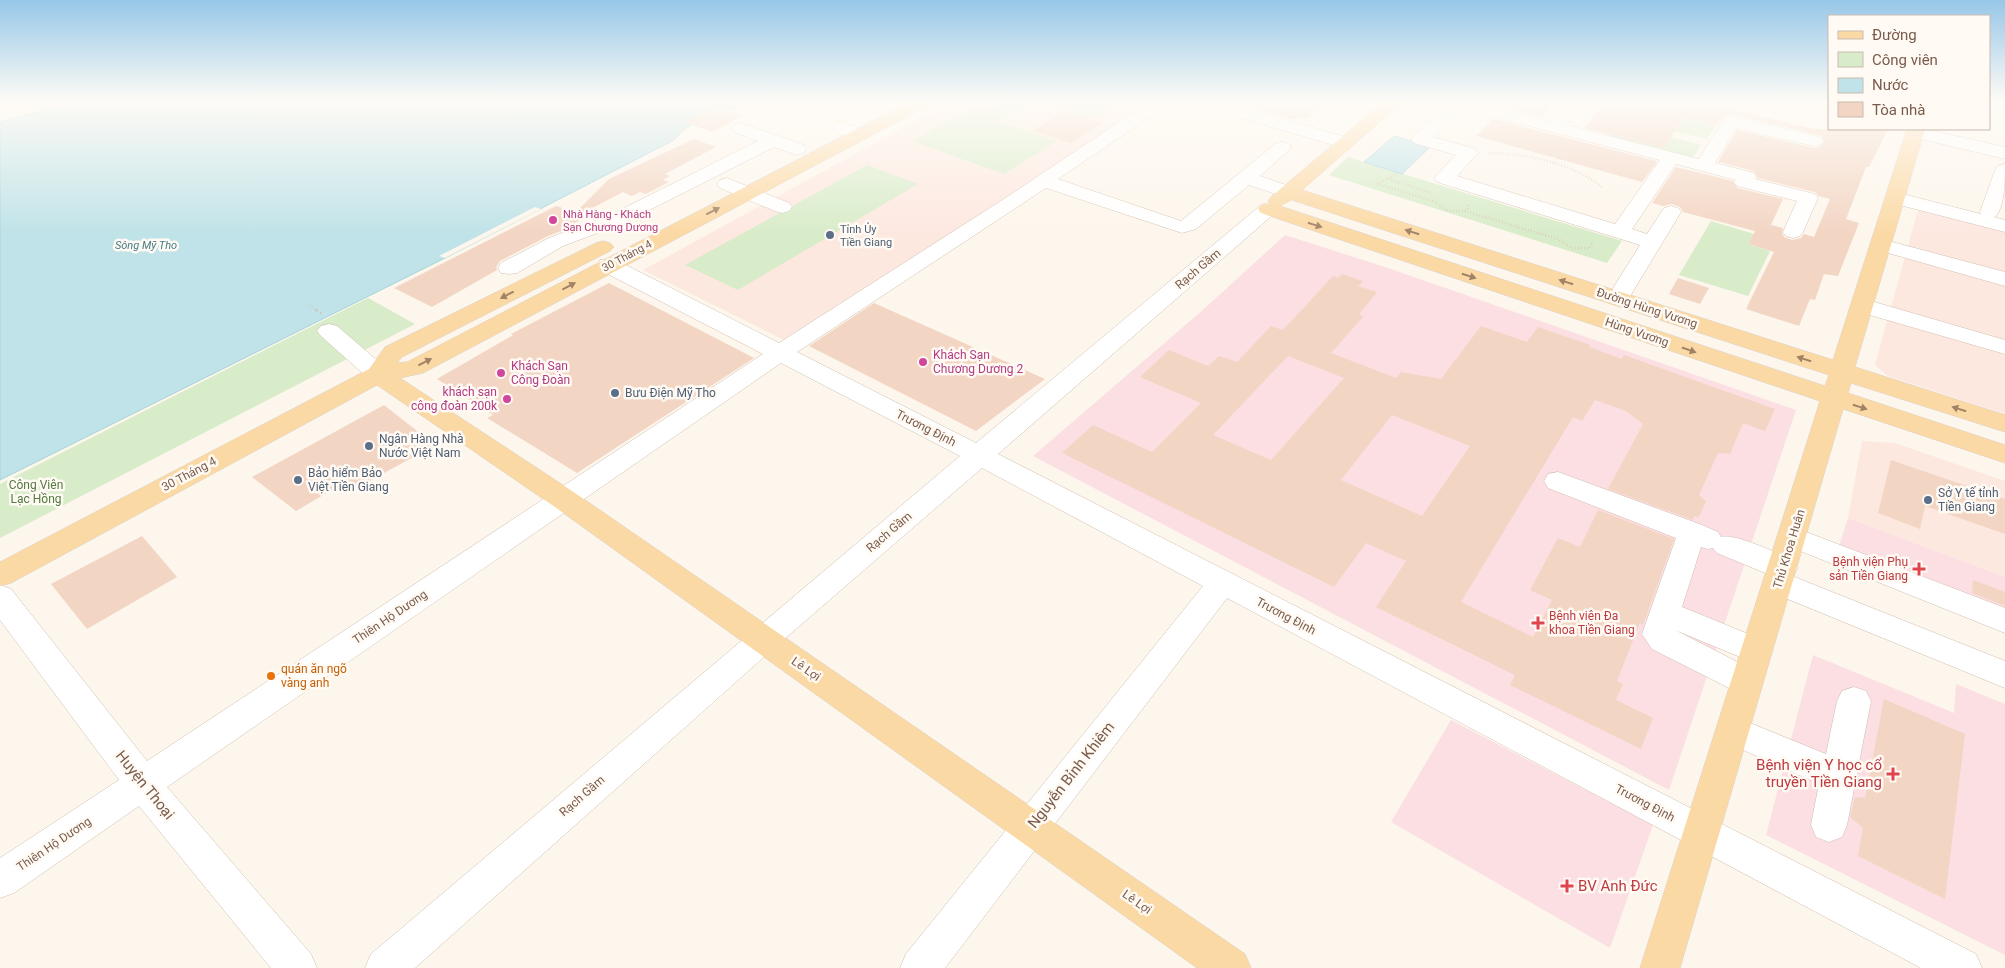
<svg xmlns="http://www.w3.org/2000/svg" width="2005" height="968" font-family="Roboto,sans-serif">
  <rect width="100%" height="100%" fill="#fdf6ec"/>
  <path fill="#fde8e0" d="M 954,100 L 1159,100 L 790,343 L 643,270 Z
    M 1921,199 L 2005,221 L 2005,414 L 1888,376 L 1875,365 Z
    M 1862,441 L 1895,443 L 2005,481 L 2005,577 L 1848,518 Z"/>
  <path fill="#fbdfe3" d="M 1285,235 L 1388,268 L 1796,410 L 1669,790 L 1033,456 L 1204,309 Z
    M 1848,518 L 2005,577 L 2005,631 L 1834,562 Z
    M 1813,655 L 1954,713 L 1956,684 L 2005,704 L 2005,955 L 1766,835 Z
    M 1451,720 L 1653,825 L 1610,948 L 1391,822 Z"/>
  <path fill="#d8ecc9" d="M 987,100 L 1124,100 L 1094,119 L 1035,100 L 998,121 L 1057,141 L 1004,174 L 912,141 Z
    M 1633,104 L 1716,124 L 1707,139 L 1657,127 Z
    M 1620,124 L 1701,145 L 1691,160 L 1608,139 Z
    M 1348,157 L 1622,241 L 1607,263 L 1329,175 Z
    M 867,165 L 918,184 L 738,290 L 685,265 Z
    M 1711,221 L 1754,234 L 1749,244 L 1770,251 L 1748,296 L 1679,275 Z
    M 368,298 L 415,324 L 0,538 L 0,484 Z"/>
  <path fill="#bfe3e8" stroke="#a5d3da" d="M 80,100 L 753,100 L 734,109 L 715,107 L 684,122 L 691,125 L 683,130 L 674,140 L 445,258 L 0,480 L 0,122 Z
    M 1394,136 L 1430,147 L 1402,174 L 1364,162 Z"/>
  <path fill="#fdf6ec" d="M 535,207 L 541,209 L 445,258 L 439,256 Z"/>
  <path fill="#f3d5c3" fill-rule="evenodd" d="M 1238,100 L 1330,100 L 1307,119 L 1299,116 L 1294,120 L 1238,104 Z
    M 1513,100 L 1557,100 L 1542,117 L 1505,108 Z
    M 1607,100 L 1652,100 L 1657,106 L 1670,109 L 1678,107 L 1681,102 L 1679,100 L 1695,100 L 1813,129 L 1888,129 L 1869,167 L 1866,167 L 1846,219 L 1859,223 L 1838,276 L 1824,274 L 1815,300 L 1810,299 L 1799,326 L 1746,309 L 1774,252 L 1749,244 L 1755,231 L 1683,212 L 1680,207 L 1672,204 L 1663,206 L 1652,203 L 1676,167 L 1733,181 L 1737,188 L 1783,199 L 1771,225 L 1783,228 L 1782,233 L 1784,237 L 1792,240 L 1801,238 L 1804,234 L 1814,237 L 1830,199 L 1819,196 L 1815,192 L 1758,178 L 1754,171 L 1718,162 L 1737,130 L 1814,148 L 1820,147 L 1824,142 L 1822,136 L 1731,114 L 1723,116 L 1718,125 L 1684,117 L 1664,148 L 1584,128 Z
    M 715,107 L 743,116 L 712,132 L 684,122 Z
    M 1064,111 L 1102,123 L 1071,143 L 1032,131 Z
    M 1493,119 L 1656,161 L 1657,162 L 1642,182 L 1476,136 Z
    M 694,139 L 716,147 L 665,174 L 670,176 L 663,180 L 669,182 L 646,194 L 640,192 L 632,196 L 623,192 L 581,214 L 587,217 L 573,224 L 577,225 L 548,236 L 500,261 L 496,267 L 497,270 L 432,307 L 394,288 L 556,206 L 576,212 L 609,179 Z
    M 1342,274 L 1363,281 L 1358,286 L 1377,292 L 1359,314 L 1363,317 L 1331,353 L 1396,378 L 1401,372 L 1441,379 L 1481,326 L 1527,342 L 1538,327 L 1590,345 L 1589,347 L 1622,359 L 1624,355 L 1775,409 L 1765,431 L 1743,423 L 1730,454 L 1718,453 L 1699,495 L 1706,501 L 1699,517 L 1694,516 L 1693,520 L 1608,489 L 1643,424 L 1626,411 L 1595,400 L 1582,421 L 1573,417 L 1461,602 L 1533,637 L 1552,600 L 1530,590 L 1558,538 L 1580,547 L 1598,510 L 1674,539 L 1643,625 L 1640,623 L 1617,681 L 1623,684 L 1616,700 L 1653,718 L 1641,749 L 1510,685 L 1515,675 L 1376,607 L 1406,561 L 1366,543 L 1334,587 L 1062,453 L 1093,425 L 1152,452 L 1201,403 L 1140,377 L 1169,350 L 1208,366 L 1219,356 L 1237,362 L 1271,326 L 1283,330 L 1333,276 L 1338,278 ZM 1288,356 L 1344,378 L 1271,460 L 1213,435 ZM 1392,415 L 1470,446 L 1422,516 L 1341,480 Z
    M 1678,278 L 1709,288 L 1700,304 L 1669,294 Z
    M 609,283 L 754,358 L 577,473 L 487,418 L 493,415 L 437,379 L 513,335 L 511,334 Z
    M 874,303 L 1045,379 L 976,431 L 809,346 Z
    M 384,405 L 435,445 L 357,488 L 347,481 L 296,511 L 252,477 Z
    M 1891,460 L 2005,499 L 2005,534 L 1925,506 L 1920,529 L 1878,513 Z
    M 142,536 L 177,577 L 87,629 L 51,584 Z
    M 1973,580 L 2005,592 L 2005,606 L 1972,593 Z
    M 1884,699 L 1965,734 L 1945,899 L 1858,856 L 1863,828 L 1850,817 L 1855,797 L 1865,798 Z"/>
  <g fill="none" stroke-linecap="round" stroke-linejoin="round">
    <g stroke="#d1beb0" stroke-width="1">
      <path id="minor" d="M 965,100 L 990,100 L 995,104 L 992,108 C 984,110 971,107 965,100 Z
        M 1152,100 L 1172,100 L 1169,104 L 1058,179 L 1181,221 L 1275,144 L 1282,142 L 1289,144 L 1291,148 L 1260,176 L 1295,188 L 1298,192 L 1295,196 L 1288,198 L 1249,185 L 1196,229 L 1182,233 L 1046,188 L 797,352 L 976,443 L 1261,205 L 1268,203 L 1275,205 L 1278,209 L 1275,213 L 998,454 L 1976,954 L 1982,968 L 1921,968 L 1227,598 L 945,968 L 900,968 L 906,954 L 1203,586 L 982,468 L 774,648 L 415,968 L 365,968 L 371,954 L 960,456 L 781,363 L 167,787 L 311,954 L 317,968 L 271,968 L 139,806 L 14,893 L 0,898 L 0,858 L 119,780 L 0,620 L 0,585 L 11,589 L 147,761 L 763,354 L 600,270 L 597,265 L 600,260 L 608,259 L 616,260 L 779,343 L 1007,197 Z
        M 1190,100 L 1217,100 L 1352,139 L 1355,143 L 1352,147 L 1346,148 L 1340,147 L 1193,104 Z
        M 1440,100 L 1467,100 L 1550,121 L 1570,100 L 1587,100 L 1566,125 L 1699,159 L 1725,117 L 1731,116 L 1820,137 L 1823,141 L 1820,145 L 1814,146 L 1736,128 L 1715,163 L 1754,173 L 1757,177 L 1755,179 L 1815,194 L 1818,198 L 1803,232 L 1800,236 L 1793,238 L 1786,236 L 1783,232 L 1797,201 L 1737,186 L 1734,182 L 1736,180 L 1676,164 L 1632,229 L 1647,234 L 1664,208 L 1671,206 L 1678,208 L 1681,212 L 1626,303 L 1618,305 L 1610,303 L 1607,298 L 1640,245 L 1437,182 L 1434,178 L 1456,155 L 1414,143 L 1411,139 L 1448,105 L 1442,104 ZM 1464,109 L 1660,160 L 1615,224 L 1457,176 L 1478,153 L 1476,149 L 1433,137 Z
        M 1654,100 L 1677,100 L 1679,102 L 1676,106 L 1670,107 L 1657,104 Z
        M 841,122 L 865,130 L 868,134 L 865,138 C 856,140 838,136 832,127 L 835,123 Z
        M 740,123 L 804,145 L 806,149 L 804,153 L 797,155 L 774,147 L 624,223 L 563,246 L 517,273 L 509,274 L 501,273 L 498,268 L 501,263 L 549,238 L 610,215 L 758,141 L 734,132 L 731,128 L 734,124 Z
        M 1908,129 L 1924,129 L 2005,147 L 2005,159 L 1909,136 L 1906,132 Z
        M 2005,164 C 2005,178 2005,211 1994,217 L 2005,220 L 2005,232 L 1888,202 L 1885,198 L 1888,194 L 1895,192 L 1981,214 L 1980,212 L 1995,170 L 1998,166 Z
        M 727,178 L 789,203 L 792,207 L 789,211 L 782,213 L 775,211 L 720,188 L 717,184 L 720,180 Z
        M 1881,239 L 2005,272 L 2005,286 L 1874,249 L 1870,245 L 1874,241 Z
        M 1864,299 L 2005,340 L 2005,354 L 1856,311 L 1853,306 L 1856,301 Z
        M 329,324 L 337,326 L 387,369 L 390,374 L 387,379 L 378,381 L 369,379 L 321,336 L 317,331 L 321,326 Z
        M 1558,472 L 1702,525 L 1718,532 L 1721,537 C 1736,533 1778,554 1794,560 L 1798,568 L 1792,576 L 2005,661 L 2005,688 L 1768,591 L 1764,583 L 1770,575 L 1717,553 L 1713,548 L 1708,549 L 1701,547 L 1682,607 L 1768,642 L 1773,651 L 1768,660 L 1757,664 L 1675,630 L 1759,673 L 1763,682 L 1759,691 L 1747,695 L 1735,691 L 1652,649 L 1642,634 L 1676,538 L 1548,488 L 1544,481 L 1548,474 Z
        M 1793,527 L 2005,608 L 2005,633 L 1783,544 L 1779,537 L 1783,530 Z
        M 1854,687 L 1866,691 L 1871,701 L 1847,825 L 1842,837 L 1829,842 L 1816,837 L 1811,825 L 1819,784 L 1721,740 L 1716,730 L 1721,720 L 1733,716 L 1826,754 L 1837,701 L 1842,691 Z"/>
    </g>
    <g stroke="#dad1cd" stroke-width="1">
      <path id="major" d="M 913,100 L 934,100 L 931,104 L 423,373 L 400,378 L 575,493 L 1245,954 L 1251,968 L 1197,968 L 555,507 L 377,385 L 11,583 L 0,586 L 0,562 L 369,369 L 385,347 L 596,243 L 603,241 L 610,243 L 614,247 L 610,251 L 402,357 L 397,363 L 407,362 Z
        M 1386,100 L 1405,100 L 1302,190 L 1833,360 L 1907,129 L 1925,129 L 1855,367 L 2005,415 L 2005,432 L 1851,383 L 1848,393 L 2005,445 L 2005,463 L 1843,409 L 1680,968 L 1640,968 L 1820,401 L 1261,213 L 1258,209 L 1261,205 L 1270,203 L 1268,201 L 1271,197 ZM 1292,200 L 1829,375 L 1825,386 L 1280,206 Z"/>
    </g>
    <path stroke="#d9b8a5" stroke-width="2.5" stroke-dasharray="0.5 2.5" stroke-linecap="butt" d="M 654,132 L 674,140
      M 1488,153 C 1529,154 1569,162 1602,187
      M 1553,164 L 1561,156
      M 1388,179 L 1431,193
      M 1378,184 L 1436,202 C 1444,212 1456,213 1468,209 L 1469,204
      M 1378,184 L 1399,173
      M 1465,211 L 1558,239 L 1572,248 L 1589,248 L 1593,243
      M 307,304 L 318,311"/>
    <path stroke="#d9b8a5" stroke-width="3" stroke-dasharray="1 4" stroke-linecap="butt" d="M 316,310 L 322,314"/>
    <use href="#minor" fill="#fff" fill-rule="evenodd"/>
    <use href="#major" fill="#fbd9a5" fill-rule="evenodd"/>
  </g>
  <defs><path id="oneway-solid" d="M-6-.8H1V-3.2L6.5 0L1 3.2V.8H-6Z" transform="scale(1.25)"/></defs>
  <g fill="#a18267">
    <use href="#oneway-solid" transform="translate(713 211) rotate(-27)"/>
    <use href="#oneway-solid" transform="translate(1315 225) rotate(18)"/>
    <use href="#oneway-solid" transform="translate(1412 232) rotate(-162)"/>
    <use href="#oneway-solid" transform="translate(1469 276) rotate(18)"/>
    <use href="#oneway-solid" transform="translate(1566 282) rotate(-162)"/>
    <use href="#oneway-solid" transform="translate(569 286) rotate(-28)"/>
    <use href="#oneway-solid" transform="translate(507 295) rotate(153)"/>
    <use href="#oneway-solid" transform="translate(1689 350) rotate(19)"/>
    <use href="#oneway-solid" transform="translate(1804 359) rotate(-162)"/>
    <use href="#oneway-solid" transform="translate(425 362) rotate(-27)"/>
    <use href="#oneway-solid" transform="translate(1860 407) rotate(18)"/>
    <use href="#oneway-solid" transform="translate(1959 409) rotate(-162)"/>
  </g>
  <linearGradient id="sky" x2="0" y2="1"><stop stop-color="#97c7e8"/><stop offset="0.43" stop-color="#fefbf6"/><stop offset="1" stop-color="#fefbf6" stop-opacity="0"/></linearGradient>
  <rect width="2005" height="235" fill="url(#sky)"/>
  <g fill="#d1479c" stroke="#fffaf3" stroke-width="2">
    <circle cx="553" cy="220" r="5"/>
    <circle cx="923" cy="362" r="5"/>
    <circle cx="501" cy="373" r="5"/>
    <circle cx="507" cy="399" r="5"/>
  </g>
  <g fill="#5c6f8a" stroke="#fffaf3" stroke-width="2">
    <circle cx="830" cy="235" r="5"/>
    <circle cx="615" cy="393" r="5"/>
    <circle cx="369" cy="446" r="5"/>
    <circle cx="298" cy="480" r="5"/>
    <circle cx="1928" cy="500" r="5"/>
  </g>
  <g fill="#e0444e" stroke="#fffaf3" stroke-width="2">
    <path d="M1916.5 561.5h5v5h5v5h-5v5h-5v-5h-5v-5h5z"/>
    <path d="M1535.5 615.5h5v5h5v5h-5v5h-5v-5h-5v-5h5z"/>
    <path d="M1890.5 766.5h5v5h5v5h-5v5h-5v-5h-5v-5h5z"/>
    <path d="M1564.5 878.5h5v5h5v5h-5v5h-5v-5h-5v-5h5z"/>
  </g>
  <circle fill="#e8710a" stroke="#fffaf3" stroke-width="2" cx="271" cy="676" r="5"/>
  <g text-anchor="middle" dominant-baseline="central" stroke-width="5" stroke-linejoin="round" paint-order="stroke">
    <g font-size="11" fill="#b23c85" stroke="#fffaf3" text-anchor="start">
      <text x="563" y="214">Nhà Hàng - Khách<tspan x="563" dy="13">Sạn Chương Dương</tspan></text>
    </g>
    <g font-size="11" fill="#4e5e75" stroke="#fffaf3" text-anchor="start">
      <text x="840" y="229">Tỉnh Ủy<tspan x="840" dy="13">Tiền Giang</tspan></text>
    </g>
    <g font-size="11" font-style="italic" fill="#437c86" stroke="#fffaf3">
      <text x="146" y="245">Sông Mỹ Tho</text>
    </g>
    <g font-size="11" fill="#7a5c4d" stroke="#fffaf3">
      <text transform="translate(627 256) rotate(-28)">30 Tháng 4</text>
    </g>
    <g font-size="12" fill="#7a5c4d" stroke="#fffaf3">
      <text transform="translate(1198 269) rotate(-40)">Rạch Gầm</text>
      <text transform="translate(1647 308) rotate(18)">Đường Hùng Vương</text>
      <text transform="translate(1637 332) rotate(19)">Hùng Vương</text>
      <text transform="translate(926 428) rotate(27)">Trương Định</text>
      <text transform="translate(189 474) rotate(-28)">30 Tháng 4</text>
      <text transform="translate(889 532) rotate(-40)">Rạch Gầm</text>
      <text transform="translate(1789 549) rotate(-73)">Thủ Khoa Huân</text>
      <text transform="translate(1286 616) rotate(28)">Trương Định</text>
      <text transform="translate(390 617) rotate(-34)">Thiên Hộ Dương</text>
      <text transform="translate(806 669) rotate(35)">Lê Lợi</text>
      <text transform="translate(582 796) rotate(-41)">Rạch Gầm</text>
      <text transform="translate(1645 803) rotate(28)">Trương Định</text>
      <text transform="translate(54 844) rotate(-34)">Thiên Hộ Dương</text>
      <text transform="translate(1137 902) rotate(35)">Lê Lợi</text>
    </g>
    <g font-size="12" fill="#b23c85" stroke="#fffaf3" text-anchor="start">
      <text x="933" y="355">Khách Sạn<tspan x="933" dy="14">Chương Dương 2</tspan></text>
      <text x="511" y="366">Khách Sạn<tspan x="511" dy="14">Công Đoàn</tspan></text>
      <text x="497" y="392" text-anchor="end">khách sạn<tspan x="497" dy="14">công đoàn 200k</tspan></text>
    </g>
    <g font-size="12" fill="#4e5e75" stroke="#fffaf3" text-anchor="start">
      <text x="625" y="393">Bưu Điện Mỹ Tho</text>
      <text x="379" y="439">Ngân Hàng Nhà<tspan x="379" dy="14">Nước Việt Nam</tspan></text>
      <text x="308" y="473">Bảo hiểm Bảo<tspan x="308" dy="14">Việt Tiền Giang</tspan></text>
      <text x="1938" y="493">Sở Y tế tỉnh<tspan x="1938" dy="14">Tiền Giang</tspan></text>
    </g>
    <g font-size="12" fill="#537a41" stroke="#fffaf3">
      <text x="36" y="485">Công Viên<tspan x="36" dy="14">Lạc Hồng</tspan></text>
    </g>
    <g font-size="12" fill="#be3a42" stroke="#fffaf3" text-anchor="end">
      <text x="1908" y="562">Bệnh viện Phụ<tspan x="1908" dy="14">sản Tiền Giang</tspan></text>
      <text x="1549" y="616" text-anchor="start">Bệnh viện Đa<tspan x="1549" dy="14">khoa Tiền Giang</tspan></text>
    </g>
    <g font-size="12" fill="#c56008" stroke="#fffaf3" text-anchor="start">
      <text x="281" y="669">quán ăn ngõ<tspan x="281" dy="14">vàng anh</tspan></text>
    </g>
    <g font-size="15" fill="#be3a42" stroke="#fffaf3" text-anchor="end">
      <text x="1882" y="765">Bệnh viện Y học cổ<tspan x="1882" dy="17">truyền Tiền Giang</tspan></text>
      <text x="1578" y="886" text-anchor="start">BV Anh Đức</text>
    </g>
    <g font-size="15" fill="#7a5c4d" stroke="#fffaf3">
      <text transform="translate(1071 775) rotate(-52)">Nguyễn Bỉnh Khiêm</text>
      <text transform="translate(145 785) rotate(51)">Huyện Thoại</text>
    </g>
  </g>
  <rect x="1828" y="15" width="162" height="115" fill="#fffaf3" stroke="#cabbb1"/>
  <rect x="1838" y="31" width="25" height="8" fill="#fbd9a5" stroke="#cabbb1"/>
  <text x="1872" y="40" font-size="15" fill="#7a5c4d">Đường</text>
  <rect x="1838" y="52" width="25" height="15" fill="#d8ecc9" stroke="#cabbb1"/>
  <text x="1872" y="65" font-size="15" fill="#7a5c4d">Công viên</text>
  <rect x="1838" y="78" width="25" height="15" fill="#bfe3e8" stroke="#cabbb1"/>
  <text x="1872" y="90" font-size="15" fill="#7a5c4d">Nước</text>
  <rect x="1838" y="102" width="25" height="15" fill="#f3d5c3" stroke="#cabbb1"/>
  <text x="1872" y="115" font-size="15" fill="#7a5c4d">Tòa nhà</text>
</svg>
